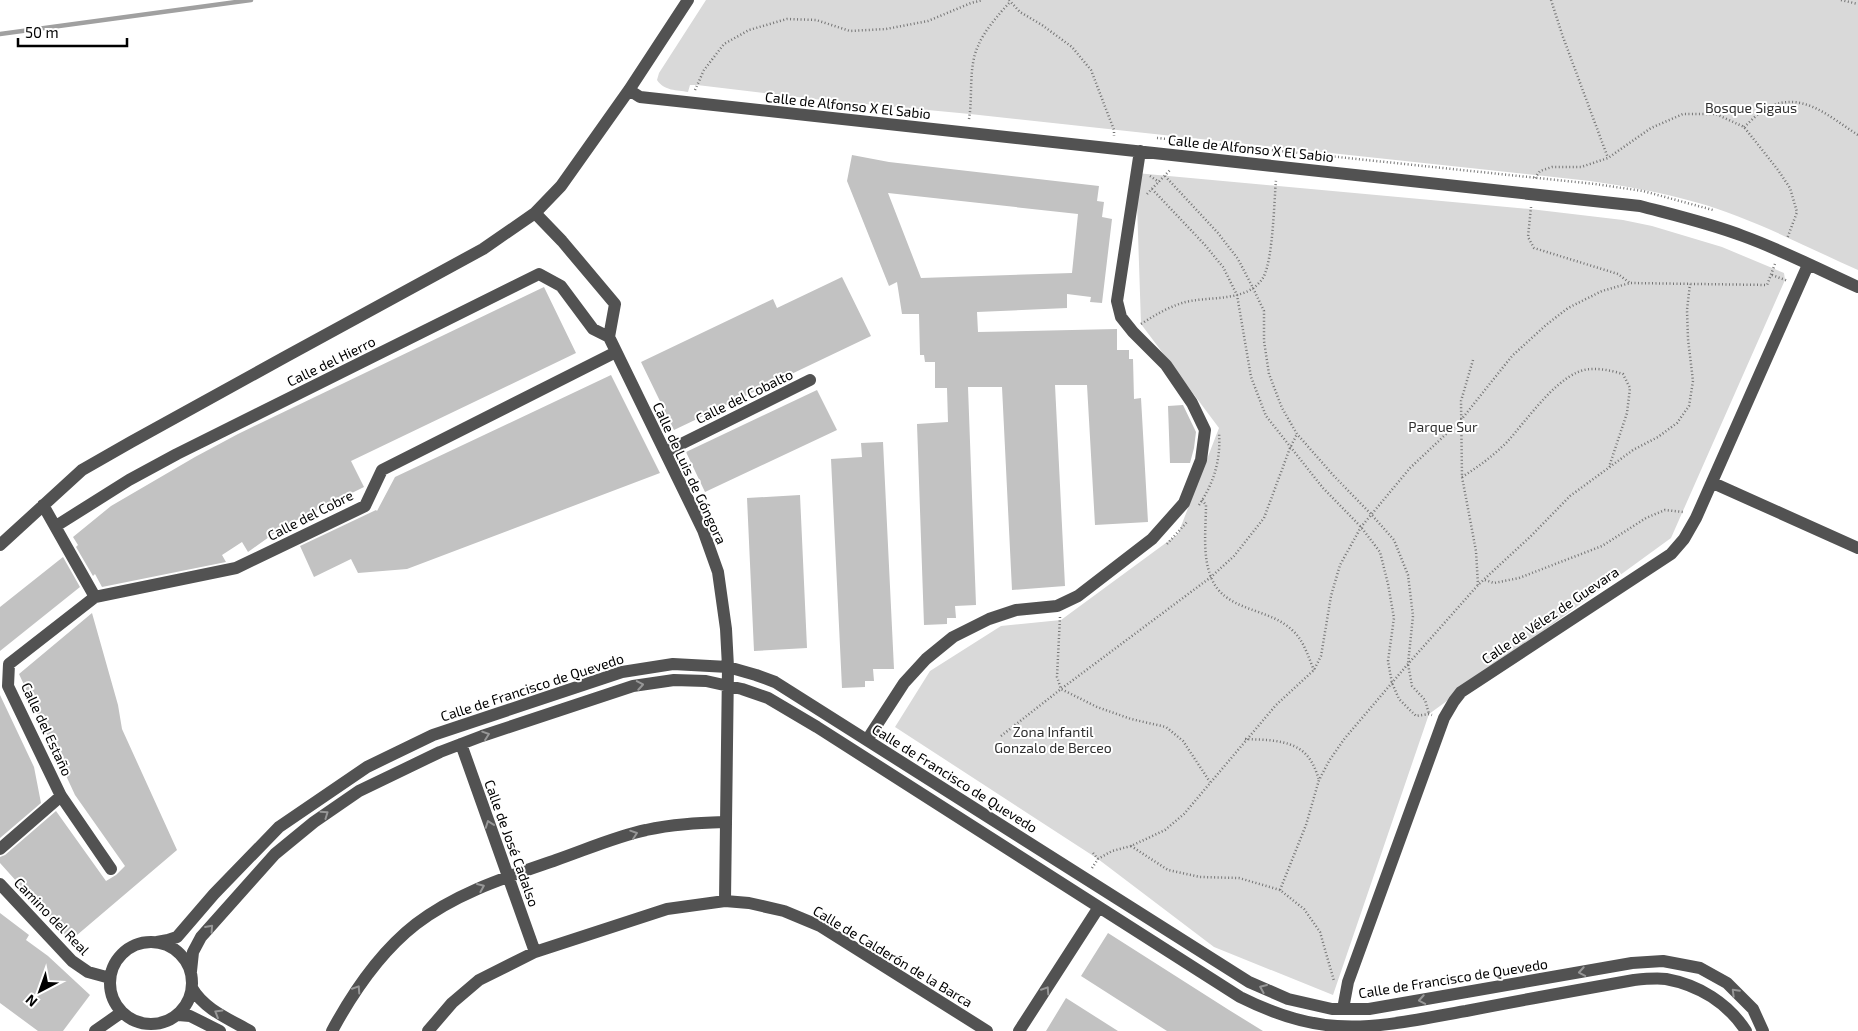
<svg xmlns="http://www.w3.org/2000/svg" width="1858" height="1031" font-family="'Exo 2',sans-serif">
  <rect width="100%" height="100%" fill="#fff"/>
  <path fill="#d9d9d9" d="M 706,0 L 1858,0 L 1858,270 C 1806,247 1750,217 1695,202 C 1660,192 1625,186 1590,181 L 970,114 L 822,100 L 697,85 L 690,85 L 688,92 C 677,90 664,91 657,80 L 659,73 Z
    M 1136,173 L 1530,209 L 1623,220 L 1652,226 L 1722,247 L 1784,273 L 1785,280 L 1671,538 L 1429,714 L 1333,995 L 1214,947 L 1098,859 L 895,727 L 930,671 L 1001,626 L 1061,620 L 1178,534 L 1219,428 L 1141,324 Z"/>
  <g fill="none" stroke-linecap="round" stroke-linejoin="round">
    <path stroke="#a0a0a0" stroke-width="4.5" d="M 0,34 L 251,0"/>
  </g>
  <path fill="#c2c2c2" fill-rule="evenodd" d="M 852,155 L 889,162 L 1099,186 L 1097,201 L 1104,202 L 1102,217 L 1112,219 L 1102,303 L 1090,302 L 1091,297 L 1067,294 L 1067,308 L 977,312 L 978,332 L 1117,329 L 1117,350 L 1129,350 L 1129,359 L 1133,359 L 1134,399 L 1141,398 L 1148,522 L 1095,525 L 1087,385 L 1055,385 L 1065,586 L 1012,590 L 1002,387 L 968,387 L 976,605 L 955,606 L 956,618 L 947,618 L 947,624 L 924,625 L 917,424 L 948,422 L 947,388 L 935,388 L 935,362 L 925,362 L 924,355 L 920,355 L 919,314 L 902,314 L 897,282 L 889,286 L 847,181 ZM 888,193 L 1078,214 L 1072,273 L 921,278 Z
    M 842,277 L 871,336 L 674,430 L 641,362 L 773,299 L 777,308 Z
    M 544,287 L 576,353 L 351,461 L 364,487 L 283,527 L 248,552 L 242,542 L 222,555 L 226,562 L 102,587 L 95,574 L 93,576 L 76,547 L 78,545 L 73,537 L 111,506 L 195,457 L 238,434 Z
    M 611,375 L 660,473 L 407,569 L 358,573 L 351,559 L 314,577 L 300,546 L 376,510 L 377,511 L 395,477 Z
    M 817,390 L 837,430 L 705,492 L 686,452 Z
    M 1183,405 L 1196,432 L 1194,448 L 1190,463 L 1170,463 L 1168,406 Z
    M 883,442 L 894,669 L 873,669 L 874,681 L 865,681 L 865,687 L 842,688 L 831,459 L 862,457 L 861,443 Z
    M 800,495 L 807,648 L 754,651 L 747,498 Z
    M 63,557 L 80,587 L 0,651 L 0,607 Z
    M 92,613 L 118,705 L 122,729 L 177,850 L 70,941 L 0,863 L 0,857 L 5,855 L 56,811 L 106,881 L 116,875 L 125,866 L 75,795 L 19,674 Z
    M 0,695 L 34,767 L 41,803 L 0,838 Z
    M 0,913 L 29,935 L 26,940 L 48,956 L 90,995 L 63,1031 L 38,1031 L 0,1003 Z
    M 1108,933 L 1229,1010 L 1263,1031 L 1167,1031 L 1081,976 Z
    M 1066,998 L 1118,1031 L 1046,1031 Z"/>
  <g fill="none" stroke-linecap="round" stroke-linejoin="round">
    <path stroke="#747474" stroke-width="2.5" stroke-dasharray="1 2.5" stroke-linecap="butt" d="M 1009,0 L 1020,12 L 1042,25 L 1072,47 L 1091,70 L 1114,130 L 1114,136
      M 1551,0 L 1563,37 L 1608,158
      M 1841,0 L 1858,4
      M 695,90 L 704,70 L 724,44 L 749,30 L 787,19 L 816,20 L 850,31 L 886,29 L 928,21 L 971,3 L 983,0
      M 969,119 C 973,96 968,68 978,46 C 984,31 999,14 1010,2
      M 1744,127 C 1751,121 1758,113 1765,109 C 1801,89 1828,116 1858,135
      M 1157,138 L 1595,184 L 1643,191 L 1713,210
      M 1150,176 L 1159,182
      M 1165,176 L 1218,233 L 1238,259 L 1253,288 L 1264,311 L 1264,341 L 1269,374 L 1282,408 L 1297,434 L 1334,476 L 1371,514 L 1394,540 L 1408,575 L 1413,616 L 1408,664 L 1412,686 L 1425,700 L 1429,714
      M 1535,178 L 1540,171 L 1552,167 L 1581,167 L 1608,158 L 1651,128 L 1683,114 L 1716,114 L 1744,127 L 1778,170 L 1790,188 L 1797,212 L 1787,239
      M 1152,189 L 1205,245 L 1223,267 L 1237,295 L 1251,377 L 1266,416 L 1323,488 L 1361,527 L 1380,552 L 1388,584 L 1394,618 L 1388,661 L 1392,683 L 1399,699 L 1416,716 L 1429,714 L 1432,715
      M 1147,194 L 1171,169
      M 1531,207 L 1528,237 L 1534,248 L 1618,274 L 1630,283
      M 1772,275 L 1788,281
      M 1141,324 C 1155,315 1167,308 1182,303 C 1207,295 1249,304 1264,276 C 1273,257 1274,203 1276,180
      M 1473,360 L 1461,401 L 1462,477 L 1476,551 L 1478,585
      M 1462,477 C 1478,467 1493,456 1507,442 C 1526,421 1552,383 1578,372 C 1591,366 1610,370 1623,374 L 1630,388 L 1627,413 L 1609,467
      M 1202,500 L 1206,505 C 1206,527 1202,555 1211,577 C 1224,612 1268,607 1292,630 C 1304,640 1308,657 1314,670
      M 1199,505 C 1214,483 1221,459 1219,433
      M 1167,544 L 1187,522
      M 1485,580 L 1494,583 L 1519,578 L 1602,546 L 1646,518 L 1665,510 L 1683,512
      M 1060,617 L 1057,677 L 1061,689 L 1097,707 L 1131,719 L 1166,727 L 1183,741 L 1210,782
      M 1001,736 L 1061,689 L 1211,577 L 1234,556 L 1264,518 L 1290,448 L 1297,434
      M 1245,739 C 1268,740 1298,739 1311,761 C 1315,767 1317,774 1319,780
      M 1131,846 L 1168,870 L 1200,877 L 1239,878 L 1280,890 L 1304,909 L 1320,932 L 1334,981
      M 1093,853 L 1098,859
      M 1092,868 L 1098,859 L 1112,851 L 1131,846 L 1165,830 L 1184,814 L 1276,705 L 1314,670 L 1321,656 L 1331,596 L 1340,565 L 1361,527 L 1410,468 L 1461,420 L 1512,356 L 1546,325 L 1568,308 L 1602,291 L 1630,283 L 1767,285 L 1775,264
      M 1280,890 L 1306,825 L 1319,780 L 1329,761 L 1345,738 L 1408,664 L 1478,585 L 1531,536 L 1570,496 L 1633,450 L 1658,437 L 1677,423 L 1689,406 L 1693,381 L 1688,339 L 1687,310 L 1690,284"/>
    <path stroke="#525252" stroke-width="12" d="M 629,90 L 640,97 L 1640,206 C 1674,215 1709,223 1743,236 C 1782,250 1820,270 1858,287
      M 535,213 L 562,241 L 615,304 L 609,337 L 703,530 L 718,572 L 726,629 L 728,667 L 725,901
      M 665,452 L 810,380
      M 1713,483 L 1858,548
      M 43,505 L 95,597
      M 56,526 L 129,480 L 177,454 L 539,274 L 561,286 L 593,329 L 609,337
      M 0,545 L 82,470 L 131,442 L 285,357 L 483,249 L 535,213 L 561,186 L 629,90 L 688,0
      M 867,740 L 904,683 L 926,659 L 953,637 L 989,619 L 1016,610 L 1057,606 L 1078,596 L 1152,539 L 1184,503 L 1201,460 L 1205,430 L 1192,403 L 1166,365 L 1133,332 L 1121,317 L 1117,301 L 1140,151
      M 461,744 L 535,952
      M 0,849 L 61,796
      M 111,869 L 61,796 L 8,686 L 9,664 L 95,597 L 236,568 L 365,506 L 382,470 L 616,352
      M 0,884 L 72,961 L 88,972 L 110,978
      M110 983a41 41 0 1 1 82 0a41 41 0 1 1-82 0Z
      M 157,942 L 168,940 L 177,937 L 214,894 L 279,827 L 367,767 L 433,735 L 622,672 L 673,664 L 728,667 L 756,675 L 775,682 L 1249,982 L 1288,999 L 1332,1009 L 1369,1009 L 1632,963 L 1663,961 L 1700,968 L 1727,983 L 1753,1009 L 1763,1031
      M 191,971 L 193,952 L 201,937 L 275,854 L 314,822 L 359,791 L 440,752 L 482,736 L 633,686 L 674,680 L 706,681 L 742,689 L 768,698 L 817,727 L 1240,997 C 1270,1012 1303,1024 1337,1026 C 1380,1029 1424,1018 1466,1011 C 1522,1000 1578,990 1634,980 C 1644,979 1656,978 1666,979 C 1699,985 1728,1003 1746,1031
      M 192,988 C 204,1009 229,1019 250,1031
      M 1343,1009 L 1348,982 L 1444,718 L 1454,701 L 1461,692 L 1671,554 L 1684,539 L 1696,518 L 1808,265
      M 178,1015 L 190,1016 L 220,1031
      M 95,1031 L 122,1012
      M 332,1031 C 353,992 380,952 416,924 C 458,892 507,877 556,860 C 585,850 617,836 646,830 C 672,824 699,823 725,822
      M 428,1031 L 452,1003 L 479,980 L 535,952 L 667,909 L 725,901 L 749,903 L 784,911 L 820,926 L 987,1031
      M 1019,1031 L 1099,907"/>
  </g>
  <defs><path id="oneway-chevron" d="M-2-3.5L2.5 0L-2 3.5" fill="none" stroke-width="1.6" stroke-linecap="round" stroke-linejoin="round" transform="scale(1.25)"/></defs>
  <g stroke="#979797">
    <use href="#oneway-chevron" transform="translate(640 685) rotate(-10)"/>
    <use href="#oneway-chevron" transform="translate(486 735) rotate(-19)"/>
    <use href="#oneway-chevron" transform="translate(325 814) rotate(-35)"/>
    <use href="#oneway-chevron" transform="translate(489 824) rotate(-110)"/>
    <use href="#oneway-chevron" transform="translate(634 834) rotate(-19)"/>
    <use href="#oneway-chevron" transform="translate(481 887) rotate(-23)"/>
    <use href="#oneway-chevron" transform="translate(210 928) rotate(-48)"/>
    <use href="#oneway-chevron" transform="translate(1582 972) rotate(170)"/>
    <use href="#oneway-chevron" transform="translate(1263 988) rotate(-157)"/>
    <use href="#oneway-chevron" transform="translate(357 989) rotate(-57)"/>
    <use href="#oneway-chevron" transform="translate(1046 990) rotate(-57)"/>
    <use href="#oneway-chevron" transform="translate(1735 992) rotate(-135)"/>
    <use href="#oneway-chevron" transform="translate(1422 1000) rotate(170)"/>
    <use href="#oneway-chevron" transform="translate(218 1013) rotate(-149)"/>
  </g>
  <g text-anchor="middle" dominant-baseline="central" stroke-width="4" stroke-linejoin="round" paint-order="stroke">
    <g font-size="14" fill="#000" stroke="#fff">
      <text transform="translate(848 105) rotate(6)">Calle de Alfonso X El Sabio</text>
      <text transform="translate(1251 148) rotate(6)">Calle de Alfonso X El Sabio</text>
      <text transform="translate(331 361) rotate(-26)">Calle del Hierro</text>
      <text transform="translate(744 396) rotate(-26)">Calle del Cobalto</text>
      <text transform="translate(690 473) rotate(65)">Calle de Luis de Góngora</text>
      <text transform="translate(310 515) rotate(-27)">Calle del Cobre</text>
      <text transform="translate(1550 615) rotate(-34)">Calle de Vélez de Guevara</text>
      <text transform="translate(532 687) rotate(-18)">Calle de Francisco de Quevedo</text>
      <text transform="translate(47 729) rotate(65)">Calle del Estaño</text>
      <text transform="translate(955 778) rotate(32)">Calle de Francisco de Quevedo</text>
      <text transform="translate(512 843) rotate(70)">Calle de José Cadalso</text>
      <text transform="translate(52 916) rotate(46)">Camino del Real</text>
      <text transform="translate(893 956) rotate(31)">Calle de Calderón de la Barca</text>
      <text transform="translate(1453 978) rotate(-9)">Calle de Francisco de Quevedo</text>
    </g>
    <g font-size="14" fill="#303030" stroke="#fff">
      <text x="1751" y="107">Bosque Sigaus</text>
      <text x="1443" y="426">Parque Sur</text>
      <text x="1053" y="731">Zona Infantil<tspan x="1053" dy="16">Gonzalo de Berceo</tspan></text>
    </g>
  </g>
  <g transform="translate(40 991) rotate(221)" stroke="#ffffff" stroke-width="4" paint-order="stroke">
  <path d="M0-4L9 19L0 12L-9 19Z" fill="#000000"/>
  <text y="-8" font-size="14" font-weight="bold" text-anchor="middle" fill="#000000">N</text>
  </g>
  <path d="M18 38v8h109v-8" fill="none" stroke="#000000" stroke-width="2.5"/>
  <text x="25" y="38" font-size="15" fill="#000000" stroke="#ffffff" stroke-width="4" paint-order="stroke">50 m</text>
</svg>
